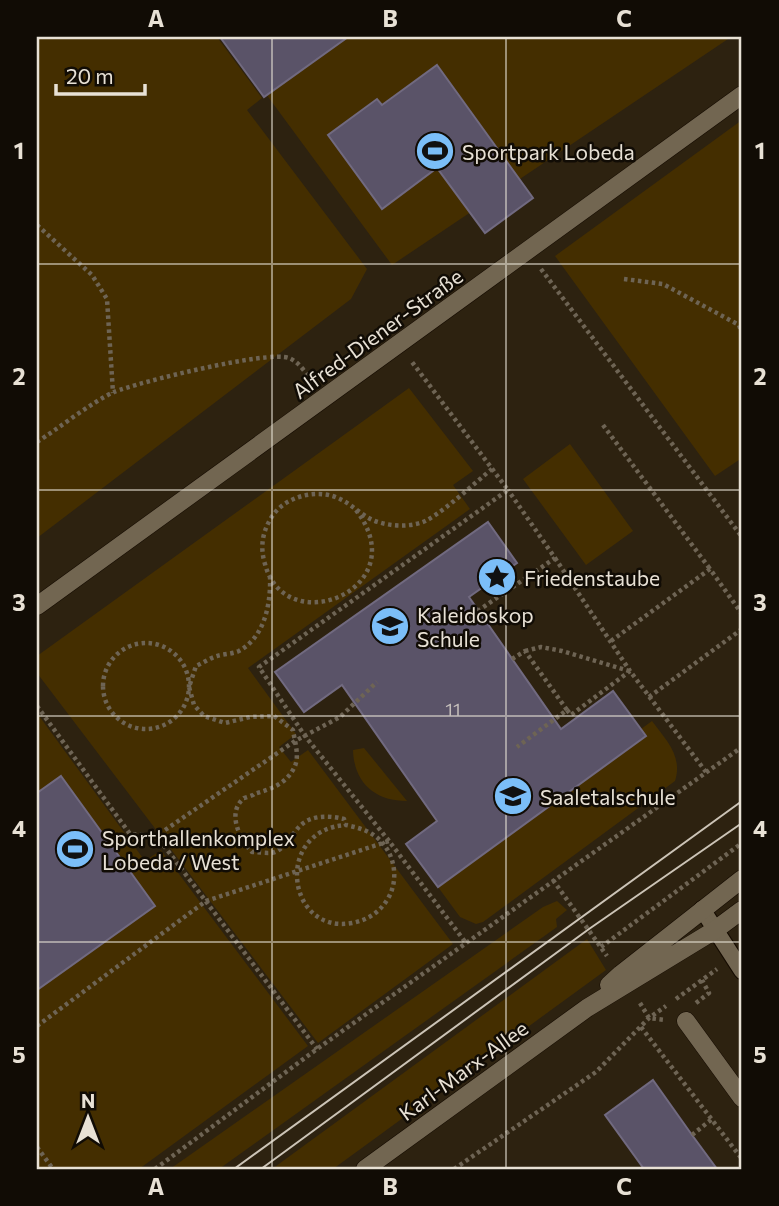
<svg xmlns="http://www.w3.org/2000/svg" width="779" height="1206" font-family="Commissioner,sans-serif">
  <rect width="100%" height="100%" fill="#2d2210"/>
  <path fill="#442e00" d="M 37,37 L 217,37 L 262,98 L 247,110 L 367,269 L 351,299 L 37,538 Z
    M 224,37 L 731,37 L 392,265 Z
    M 742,120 L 742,458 L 715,476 L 555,256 Z
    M 409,388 L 473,471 L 453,485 L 470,509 L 248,668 L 296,734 L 279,747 L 291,762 L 308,750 L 453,944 L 318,1043 L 37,673 L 37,656 Z
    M 570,444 L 633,531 L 586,565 L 523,479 Z
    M 37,713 L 145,861 L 161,850 L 308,1046 L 139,1169 L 37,1169 Z
    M 652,721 C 666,740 683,756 675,781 L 483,922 L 476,924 L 460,917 L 438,887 L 646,736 L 641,729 Z
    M 364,748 L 407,801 C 374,801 354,782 353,750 Z
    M 557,901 L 567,910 L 556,919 L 557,927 L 219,1169 L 170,1169 L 543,907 Z
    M 587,939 L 606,970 L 333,1169 L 272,1169 Z"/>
  <path fill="#5a5368" stroke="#716a80" stroke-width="2" d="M 220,37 L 348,37 L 264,97 Z
    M 437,65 L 533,198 L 485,233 L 437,168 L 382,209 L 328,135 L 377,99 L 382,105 Z
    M 488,522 L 517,563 L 469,597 L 561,729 L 613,691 L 646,736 L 438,887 L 406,844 L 437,821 L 342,685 L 304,712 L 275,672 Z
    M 61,776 L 155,906 L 37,990 L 37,793 Z
    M 653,1080 L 692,1135 L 717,1169 L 644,1169 L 605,1115 Z"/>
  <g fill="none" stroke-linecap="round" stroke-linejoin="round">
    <g stroke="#150b00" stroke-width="18">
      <path id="service" d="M 702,909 L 742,971"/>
    </g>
    <g stroke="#150b00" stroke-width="19">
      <path id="minor" d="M 37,606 L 742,95
        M 609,985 L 621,974 L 742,879
        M 686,1021 L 742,1098
        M 365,1169 L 587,1008 L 715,930 L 742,910"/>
    </g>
    <path stroke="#6e6454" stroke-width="4.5" stroke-dasharray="3.5 3.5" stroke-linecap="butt" d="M 37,225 L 92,275 L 107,299 L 113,393
      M 541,269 L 742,537
      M 624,279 L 663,284 L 739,325 L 742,334
      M 603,425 L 710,569
      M 37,442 C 59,428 92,402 114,392 C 139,382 268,350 289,358 C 299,362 305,372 311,380
      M 356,510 C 417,589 285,642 265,564 C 260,548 262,533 271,518 C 284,496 319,487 342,500 C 354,506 364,518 378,522 C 391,526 406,527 420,523 C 435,520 478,480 492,469
      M 555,558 L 630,671
      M 270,576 C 271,603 265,637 239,651 C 232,654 223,654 217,656 C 210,658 203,663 196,666 L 189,687 L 194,705 L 204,716 L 225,723 L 250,717 L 274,716 L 293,730 C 295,743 300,757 294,768 C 286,784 271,789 254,794 C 254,795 245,798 244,798 C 226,813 240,839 252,852 C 259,852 269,854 275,852 C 285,848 291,836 298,828 C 309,815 328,815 344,819 L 346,825 C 355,827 364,829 372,834 C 394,847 401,879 387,900 C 379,913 367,920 352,923 C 287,935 273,830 346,825
      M 466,619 L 555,558 L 508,490
      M 611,641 L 710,569 L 742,614
      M103 686a43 43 0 1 1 86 0a43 43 0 1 1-86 0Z
      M 525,651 L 541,647 L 562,651 L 629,671
      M 512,659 L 525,651 L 567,710 L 517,747
      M 649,697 L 742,629
      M 37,706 L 130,834 L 155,836 L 165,847 L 317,1049
      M 567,710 L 571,715 L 630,671 L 706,772
      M 165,830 L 295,741 L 340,717 L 377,682
      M 389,841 L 305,736 L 259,667 L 508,490 L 412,362
      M 553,880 L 607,956
      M 601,947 L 742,843
      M 676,999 L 717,969
      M 640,1003 L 649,1018 L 665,1020
      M 696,1003 L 709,993 L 702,980
      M 37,1026 L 206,901 L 389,841 L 466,943
      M 641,1027 L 742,1159
      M 692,1135 L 712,1119
      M 37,1147 L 53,1169
      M 155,1169 L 317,1049 L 742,747
      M 454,1169 L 596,1072 L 649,1018 L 666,1006"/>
    <use href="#service" stroke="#726651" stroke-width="16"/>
    <use href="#minor" stroke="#726651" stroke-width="18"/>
    <path stroke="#ccc4b7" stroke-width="2" d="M 234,1169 L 742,801
      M 261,1169 L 589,929 L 742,823"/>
  </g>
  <path fill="none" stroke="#e8e1d5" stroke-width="2" stroke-opacity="0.55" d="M 272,37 L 272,1169M 506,37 L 506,1169M 37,264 L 742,264M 37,490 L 742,490M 37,716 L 742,716M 37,942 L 742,942"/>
  <defs>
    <g id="stadium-disc" transform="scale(2.0125)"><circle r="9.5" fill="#7bbef8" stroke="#110c05"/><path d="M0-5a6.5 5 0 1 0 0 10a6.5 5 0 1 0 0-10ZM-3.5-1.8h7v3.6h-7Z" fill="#111"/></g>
    <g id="sight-disc" transform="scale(2.0125)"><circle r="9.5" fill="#7bbef8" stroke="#110c05"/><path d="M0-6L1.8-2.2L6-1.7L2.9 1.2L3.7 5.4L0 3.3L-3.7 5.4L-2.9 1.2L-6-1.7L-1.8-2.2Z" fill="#111"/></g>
    <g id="school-disc" transform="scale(2.0125)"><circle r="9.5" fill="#7bbef8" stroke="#110c05"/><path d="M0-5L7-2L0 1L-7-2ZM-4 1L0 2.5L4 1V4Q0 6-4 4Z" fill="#111"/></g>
  </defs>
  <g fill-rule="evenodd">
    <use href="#stadium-disc" x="435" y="151"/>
    <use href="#sight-disc" x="497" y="577"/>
    <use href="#school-disc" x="390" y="626"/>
    <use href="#school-disc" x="513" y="796"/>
    <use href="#stadium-disc" x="75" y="849"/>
  </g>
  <g text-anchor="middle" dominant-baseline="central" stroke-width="5" stroke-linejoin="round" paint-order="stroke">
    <g font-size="18" fill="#c4beba">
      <text x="453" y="709">11</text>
    </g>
    <g font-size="21" fill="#e8e1d5" stroke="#110c05" text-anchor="start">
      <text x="462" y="151">Sportpark Lobeda</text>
      <text x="524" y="577">Friedenstaube</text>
      <text x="417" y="614">Kaleidoskop<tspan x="417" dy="24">Schule</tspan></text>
      <text x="540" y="796">Saaletalschule</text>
      <text x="102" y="837">Sporthallenkomplex<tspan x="102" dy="24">Lobeda / West</tspan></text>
    </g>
    <g font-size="21" fill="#e8e1d5" stroke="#110c05">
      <text transform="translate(377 333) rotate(-36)">Alfred-Diener-Straße</text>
      <text transform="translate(463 1070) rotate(-36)">Karl-Marx-Allee</text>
    </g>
  </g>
  <rect width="779" height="1206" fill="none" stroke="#110c05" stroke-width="77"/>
  <g transform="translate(88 1118)" stroke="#110c05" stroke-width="5" paint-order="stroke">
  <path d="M0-5L12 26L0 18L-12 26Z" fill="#e8e1d5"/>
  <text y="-10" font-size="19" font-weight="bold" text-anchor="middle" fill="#e8e1d5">N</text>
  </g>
  <path d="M56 84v10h89v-10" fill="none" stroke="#e8e1d5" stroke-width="3.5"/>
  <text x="66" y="84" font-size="21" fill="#e8e1d5" stroke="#110c05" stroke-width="5" paint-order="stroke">20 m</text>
  <rect x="38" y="38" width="702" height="1130" fill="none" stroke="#e8e1d5" stroke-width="2.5"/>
  <g font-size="23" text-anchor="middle" font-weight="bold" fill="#e8e1d5">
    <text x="156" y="27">A</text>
    <text x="390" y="27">B</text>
    <text x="624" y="27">C</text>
    <text x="19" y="159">1</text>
    <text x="760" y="159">1</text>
    <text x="19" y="385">2</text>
    <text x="760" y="385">2</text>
    <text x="19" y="611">3</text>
    <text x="760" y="611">3</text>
    <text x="19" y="837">4</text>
    <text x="760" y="837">4</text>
    <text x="19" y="1063">5</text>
    <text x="760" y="1063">5</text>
    <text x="156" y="1195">A</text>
    <text x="390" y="1195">B</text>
    <text x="624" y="1195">C</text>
  </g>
</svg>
